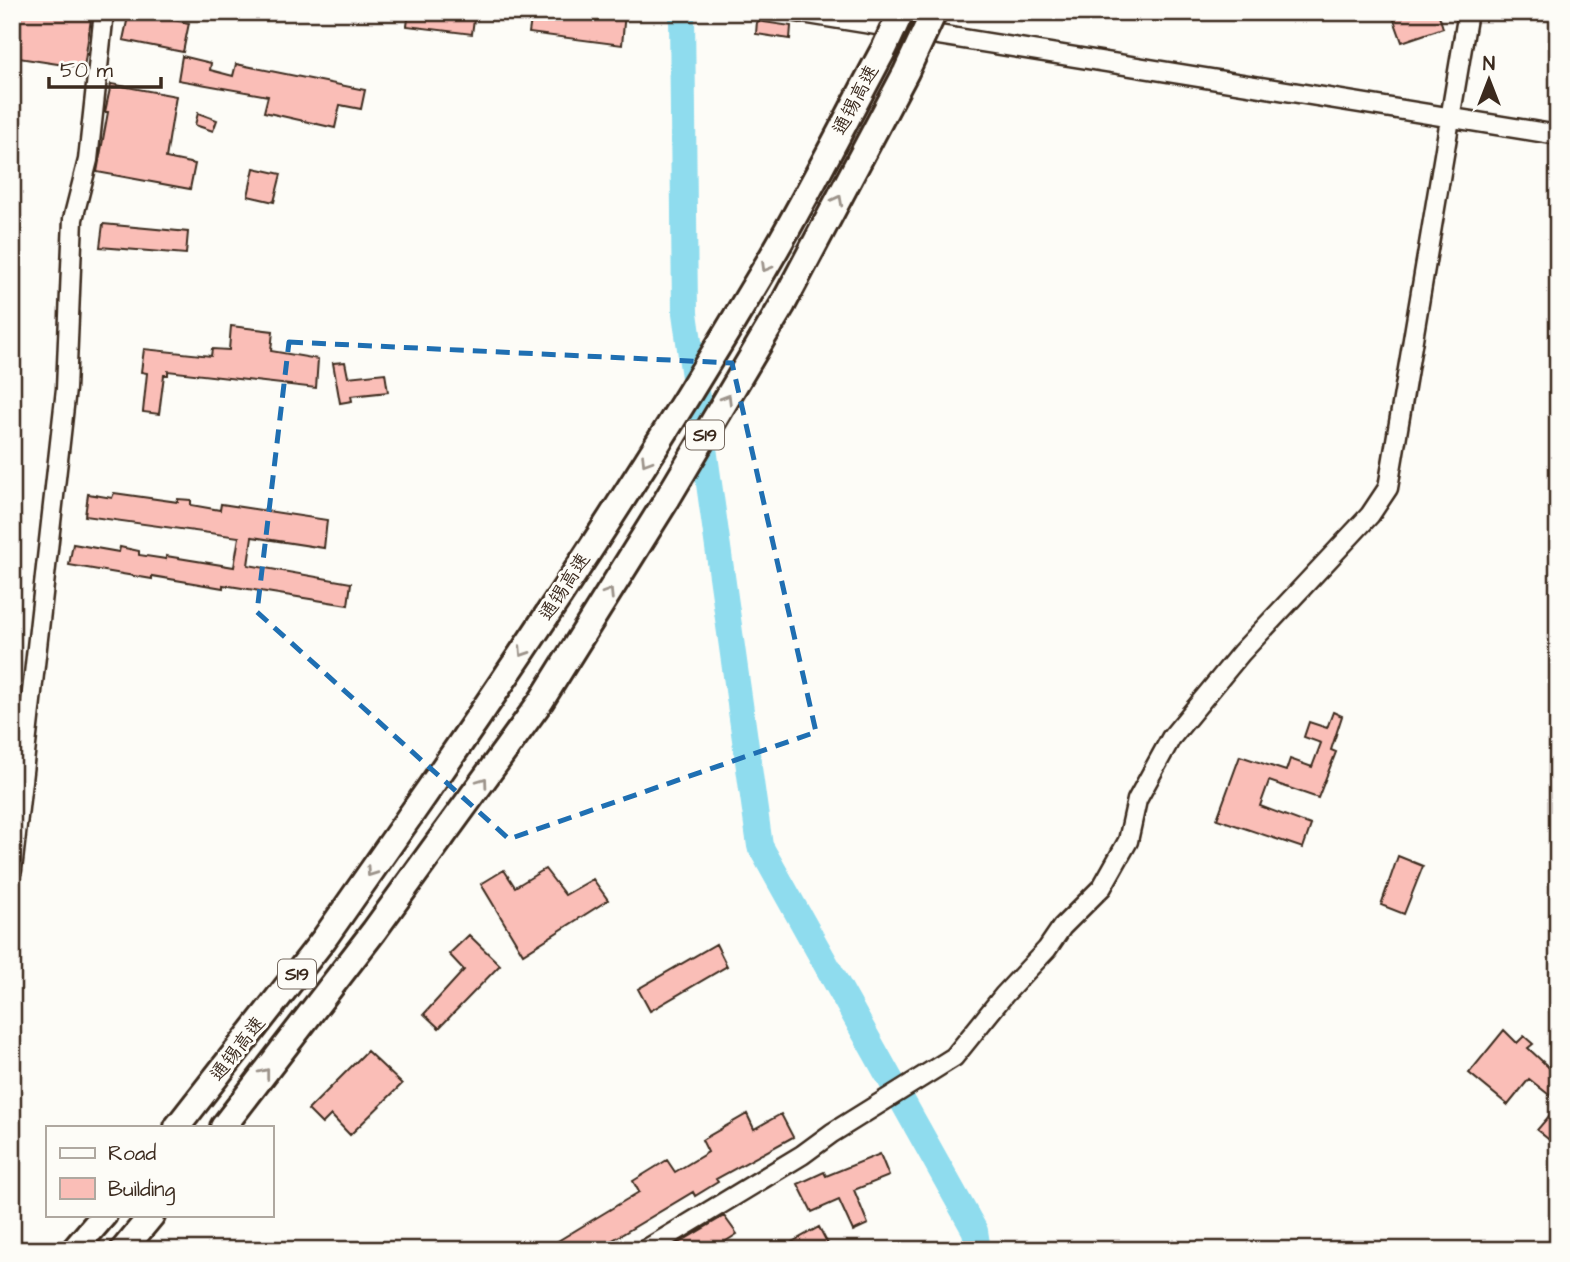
<svg xmlns="http://www.w3.org/2000/svg" width="1570" height="1262" font-family="'Architects Daughter','LXGW WenKai TC',sans-serif">
  <rect width="100%" height="100%" fill="#fdfcf7"/>
  <filter id="ink" filterUnits="userSpaceOnUse"><feTurbulence type="fractalNoise" baseFrequency=".0143" numOctaves="2"/><feDisplacementMap in="SourceGraphic" scale="14" xChannelSelector="R" yChannelSelector="G"/><feConvolveMatrix kernelMatrix="1 2 1 2 8 2 1 2 1" color-interpolation-filters="sRGB"/></filter>
  <g filter="url(#ink)">
    <g fill="none" stroke-linecap="round" stroke-linejoin="round">
      <path stroke="#8fdcee" stroke-width="26" d="M 682,12 L 685,313 L 760,846 L 975,1231 L 978,1250"/>
    </g>
    <path fill="#fabeb7" stroke="#3b2a1e" stroke-width="2" d="M 12,12 L 92,12 L 84,68 L 12,57 Z
      M 129,12 L 189,23 L 183,52 L 123,40 Z
      M 409,12 L 475,12 L 472,34 L 407,26 Z
      M 532,12 L 625,12 L 622,45 L 529,33 Z
      M 1407,12 L 1438,12 L 1443,28 L 1402,42 L 1393,17 Z
      M 757,21 L 791,26 L 790,39 L 756,34 Z
      M 182,56 L 211,63 L 210,70 L 233,76 L 236,64 L 365,90 L 361,109 L 340,105 L 335,128 L 264,112 L 268,96 L 178,80 Z
      M 111,84 L 176,96 L 166,158 L 195,164 L 190,189 L 97,172 L 108,112 L 105,112 Z
      M 198,113 L 217,120 L 213,131 L 195,125 Z
      M 254,168 L 281,174 L 274,202 L 248,196 Z
      M 103,224 L 188,232 L 186,254 L 100,247 Z
      M 231,326 L 273,331 L 271,351 L 318,359 L 316,388 L 168,371 L 168,375 L 164,375 L 159,414 L 143,412 L 147,373 L 141,372 L 144,349 L 211,356 L 212,349 L 229,350 Z
      M 345,362 L 348,377 L 385,373 L 388,392 L 351,396 L 352,401 L 340,403 L 333,363 Z
      M 114,493 L 178,502 L 178,499 L 191,500 L 191,505 L 220,510 L 221,504 L 327,520 L 324,548 L 252,537 L 248,565 L 351,583 L 348,605 L 223,585 L 223,588 L 152,576 L 152,579 L 69,565 L 73,544 L 119,552 L 120,547 L 139,551 L 139,555 L 166,559 L 166,556 L 234,567 L 239,537 L 85,516 L 88,494 L 112,498 Z
      M 1333,712 L 1342,716 L 1331,750 L 1336,752 L 1318,798 L 1269,781 L 1260,806 L 1311,825 L 1303,848 L 1217,819 L 1240,756 L 1286,771 L 1290,759 L 1312,767 L 1321,743 L 1304,737 L 1309,722 L 1327,728 Z
      M 1398,856 L 1423,866 L 1404,914 L 1381,905 Z
      M 545,869 L 565,895 L 593,879 L 608,900 L 523,954 L 481,884 L 504,870 L 515,887 Z
      M 469,935 L 500,965 L 439,1028 L 424,1014 L 464,970 L 449,954 Z
      M 716,944 L 727,966 L 650,1011 L 638,989 Z
      M 1504,1030 L 1517,1043 L 1524,1036 L 1533,1044 L 1528,1048 L 1558,1076 L 1558,1102 L 1529,1079 L 1508,1105 L 1469,1073 Z
      M 367,1051 L 402,1084 L 350,1135 L 331,1115 L 322,1124 L 308,1110 Z
      M 747,1114 L 754,1129 L 781,1114 L 793,1137 L 716,1179 L 718,1182 L 695,1196 L 693,1192 L 596,1250 L 543,1250 L 639,1192 L 633,1181 L 667,1160 L 675,1172 L 708,1152 L 702,1140 Z
      M 1550,1115 L 1558,1122 L 1558,1147 L 1537,1130 Z
      M 880,1154 L 889,1176 L 854,1190 L 868,1224 L 853,1231 L 839,1200 L 812,1212 L 798,1184 L 824,1172 L 826,1176 Z
      M 724,1216 L 737,1234 L 712,1250 L 667,1250 Z
      M 819,1227 L 831,1250 L 778,1250 Z"/>
    <g fill="none" stroke-linecap="round" stroke-linejoin="round">
      <g stroke="#3b2a1e" stroke-width="23">
        <path id="minor" d="M 796,12 L 1558,135
          M 12,870 L 66,389 L 73,219 L 88,160 L 104,12
          M 645,1250 L 802,1155 L 832,1133 L 954,1057 L 1004,995 L 1047,949 L 1062,927 L 1102,887 L 1128,841 L 1137,800 L 1171,738 L 1241,653 L 1370,515 L 1388,488 L 1468,12"/>
      </g>
      <g stroke="#3b2a1e" stroke-width="30">
        <path id="highway" d="M 177,1127 L 324,939 L 410,816
          M 223,1127 L 374,931 L 442,837
          M 74,1250 L 104,1215
          M 123,1250 L 152,1215"/>
      </g>
      <use href="#minor" stroke="#fdfcf7" stroke-width="18"/>
      <use href="#highway" stroke="#fdfcf7" stroke-width="24"/>
      <g stroke="#3b2a1e" stroke-width="30" stroke-linecap="butt">
        <path id="highway-bridge" d="M 410,816 C 534,639 653,457 764,270 C 807,198 845,121 885,47 L 901,12
          M 442,837 L 541,701 L 666,501 L 783,304 L 906,72 L 934,12"/>
      </g>
      <use href="#highway-bridge" stroke="#fdfcf7" stroke-width="24"/>
    </g>
    <defs><path id="oneway-chevron" d="M-2-3.5L2.5 0L-2 3.5" fill="none" stroke-width="1.6" stroke-linecap="round" stroke-linejoin="round" transform="scale(1.75)"/></defs>
    <g stroke="#9c938a">
      <use href="#oneway-chevron" transform="translate(838 200) rotate(-62)"/>
      <use href="#oneway-chevron" transform="translate(766 267) rotate(120)"/>
      <use href="#oneway-chevron" transform="translate(727 399) rotate(-59)"/>
      <use href="#oneway-chevron" transform="translate(646 461) rotate(122)"/>
      <use href="#oneway-chevron" transform="translate(609 593) rotate(-58)"/>
      <use href="#oneway-chevron" transform="translate(523 652) rotate(123)"/>
      <use href="#oneway-chevron" transform="translate(483 782) rotate(-54)"/>
      <use href="#oneway-chevron" transform="translate(371 872) rotate(125)"/>
      <use href="#oneway-chevron" transform="translate(265 1073) rotate(-52)"/>
    </g>
  </g>
  <path fill="none" stroke="#1f6fb2" stroke-width="5" stroke-dasharray="14 9" stroke-linejoin="round" d="M 289,342 L 732,363 L 816,732 L 509,839 L 257,612 Z"/>
  <g text-anchor="middle" dominant-baseline="central" stroke-width="6" stroke-linejoin="round" paint-order="stroke">
    <g fill="#fdfcf7" stroke="#75695f" stroke-width="2">
      <rect x="686" y="420.5" width="38" height="29" rx="5"/>
      <rect x="278" y="959.5" width="38" height="29" rx="5"/>
    </g>
    <g font-size="18" font-weight="bold" fill="#3b2a1e">
      <text x="705" y="435">S19</text>
      <text x="297" y="974">S19</text>
    </g>
    <g font-size="19" fill="#3b2a1e" stroke="#fdfcf7">
      <text transform="translate(856 100) rotate(-62)">通锡高速</text>
      <text transform="translate(565 587) rotate(-57)">通锡高速</text>
      <text transform="translate(238 1049) rotate(-52)">通锡高速</text>
    </g>
  </g>
  <rect width="1570" height="1262" fill="none" stroke="#fdfcf7" stroke-width="42"/>
  <rect x="21" y="21" width="1528" height="1220" fill="none" stroke="#3b2a1e" stroke-width="2.5" filter="url(#ink)"/>
  <rect x="46" y="1126" width="228" height="91" fill="#fdfcf7" stroke="#afa8a0" stroke-width="2"/>
  <rect x="60" y="1148" width="35" height="10" fill="#fdfcf7" stroke="#afa8a0" stroke-width="2"/>
  <text x="108" y="1160" font-size="21" fill="#3b2a1e">Road</text>
  <rect x="60" y="1178" width="35" height="21" fill="#fabeb7" stroke="#afa8a0" stroke-width="2"/>
  <text x="108" y="1196" font-size="21" fill="#3b2a1e">Building</text>
  <g transform="translate(1489 80)" stroke="#fdfcf7" stroke-width="5" paint-order="stroke">
  <path d="M0-5L12 26L0 18L-12 26Z" fill="#3b2a1e"/>
  <text y="-10" font-size="19" font-weight="bold" text-anchor="middle" fill="#3b2a1e">N</text>
  </g>
  <path d="M49 77v10h112v-10" fill="none" stroke="#3b2a1e" stroke-width="3.5"/>
  <text x="60" y="77" font-size="21" fill="#3b2a1e" stroke="#fdfcf7" stroke-width="5" paint-order="stroke">50 m</text>
</svg>
